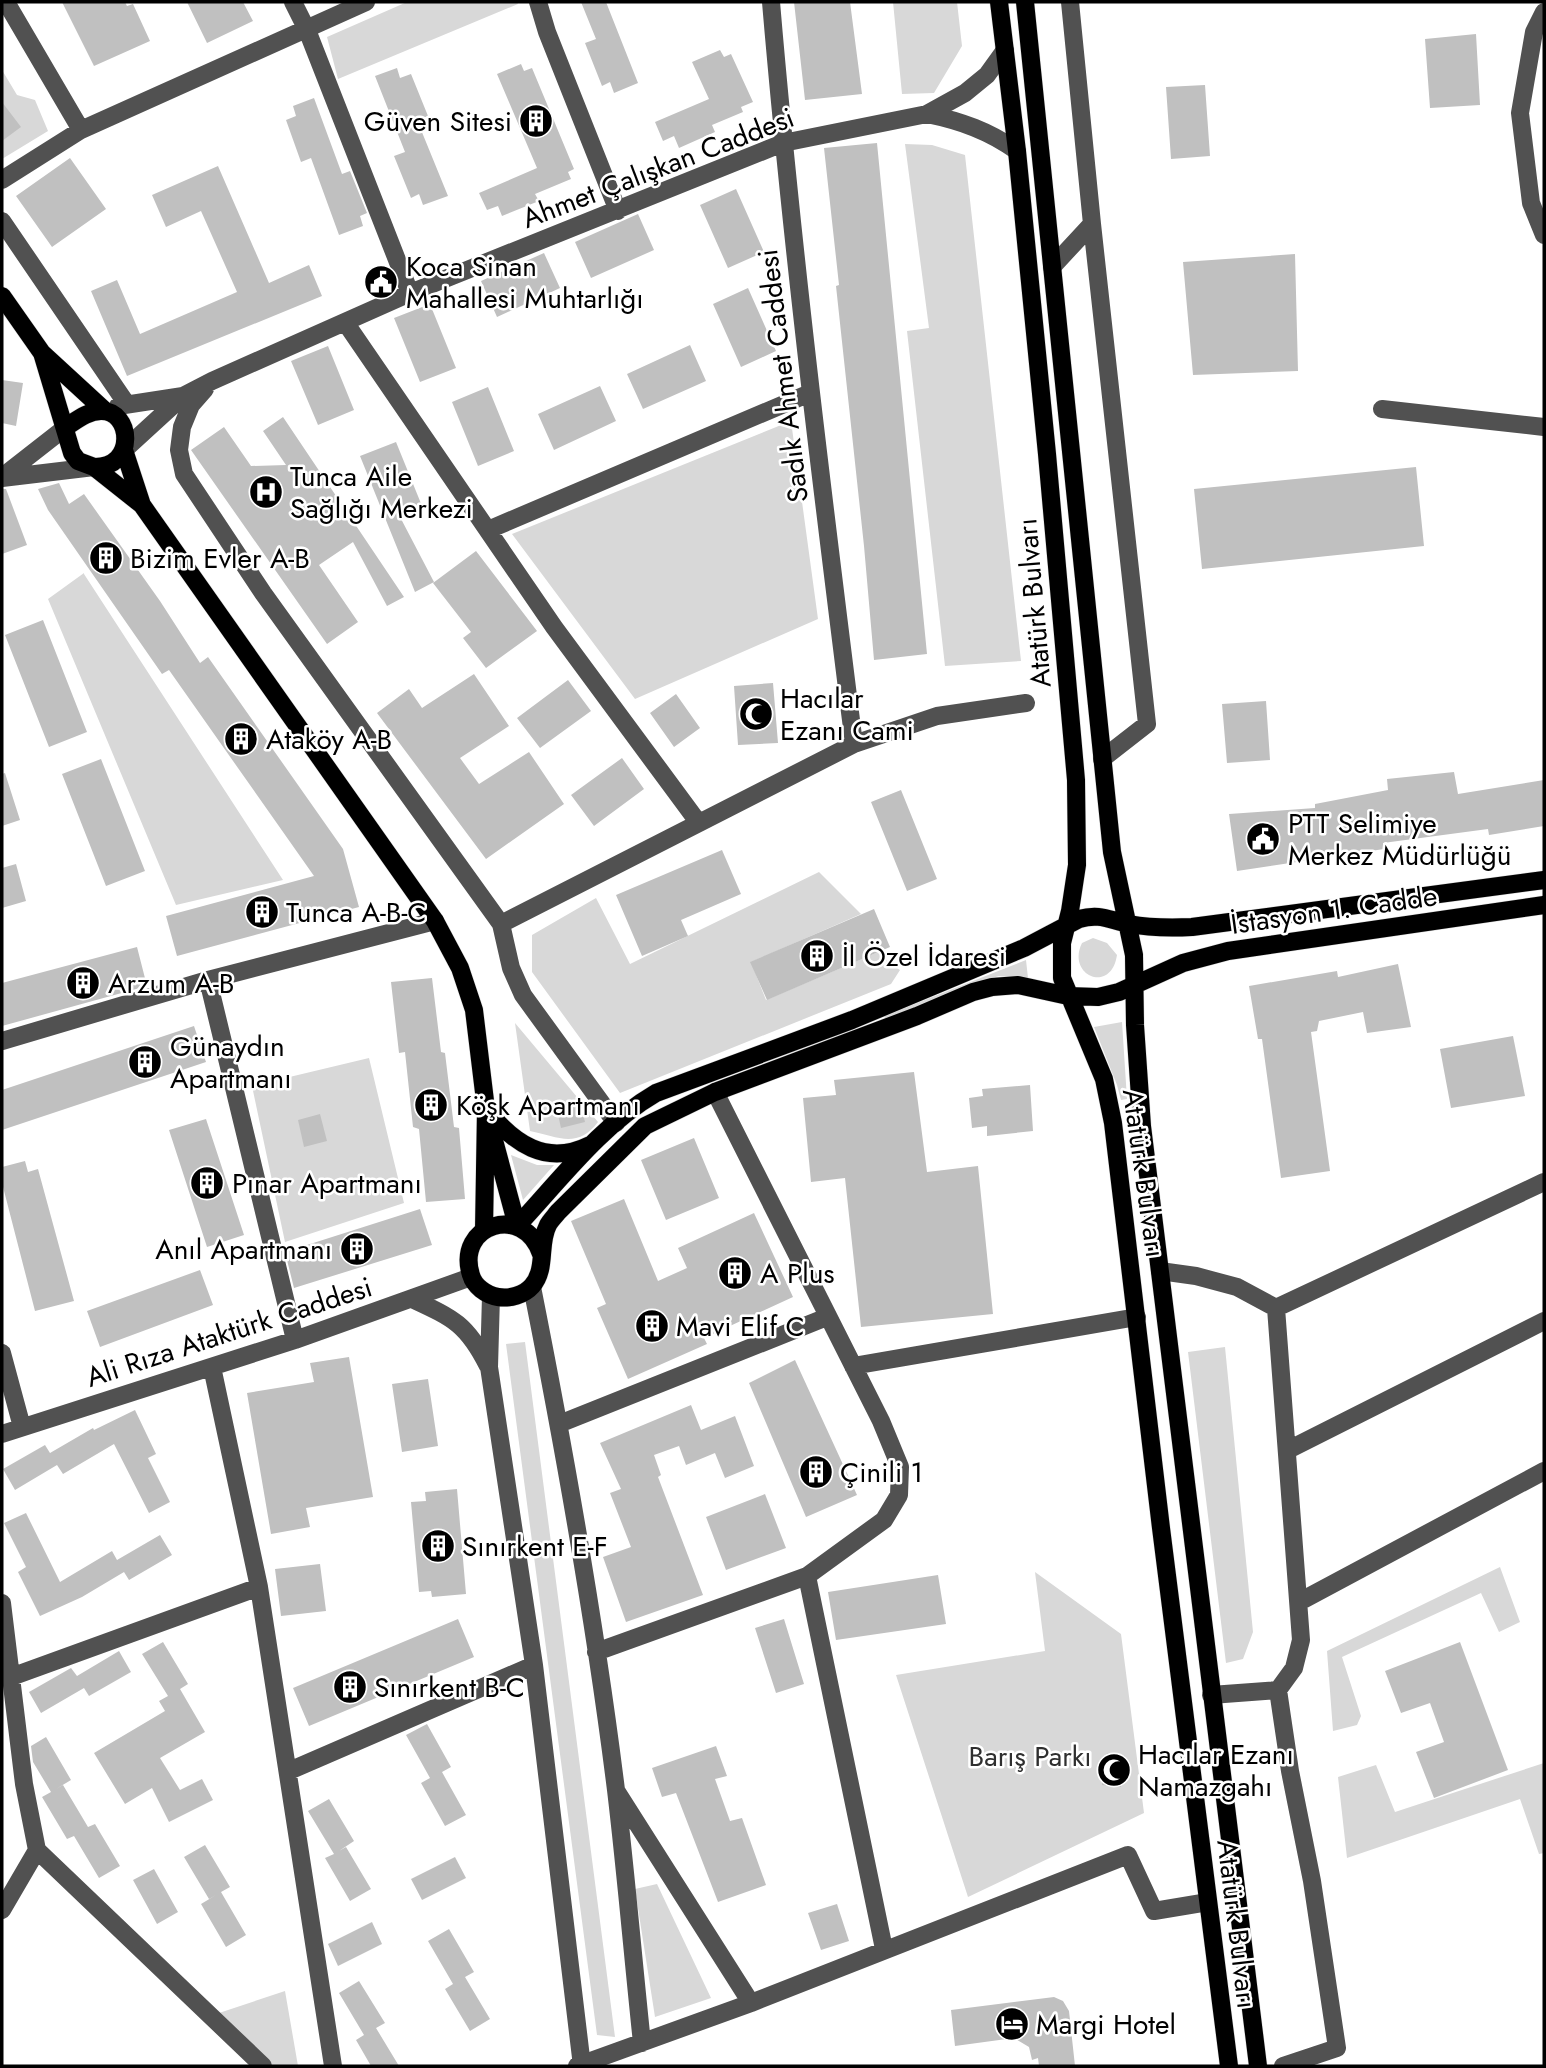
<svg xmlns="http://www.w3.org/2000/svg" width="1546" height="2068" font-family="Jost,sans-serif">
  <rect width="100%" height="100%" fill="#fff"/>
  <path fill="#d8d8d8" d="M 407,2 L 517,2 L 518,4 L 338,79 L 327,37 Z
    M 893,2 L 957,2 L 962,46 L 934,93 L 902,94 Z
    M 2,70 L 17,95 L 35,100 L 48,131 L 2,159 Z
    M 905,144 L 932,145 L 965,155 L 1021,661 L 945,666 L 907,331 L 929,328 Z
    M 791,421 L 818,619 L 635,699 L 512,534 Z
    M 84,573 L 84,574 L 283,880 L 176,905 L 48,599 Z
    M 819,872 L 861,914 L 751,962 L 766,1000 L 883,950 L 888,962 L 900,970 L 891,984 L 620,1093 L 532,972 L 532,935 L 596,898 L 630,964 Z
    M 1093,938 L 1107,943 L 1117,955 C 1111,995 1066,975 1082,943 Z
    M 1026,960 L 1028,978 L 999,976 L 992,978 L 886,1020 L 884,1016 Z
    M 1122,1022 L 1127,1099 L 1121,1100 L 1117,1085 L 1094,1027 Z
    M 515,1023 L 598,1122 C 578,1149 558,1137 530,1131 Z
    M 369,1058 L 404,1203 L 285,1242 L 252,1086 Z
    M 511,1155 L 537,1165 L 554,1165 L 523,1200 Z
    M 525,1342 L 615,2037 L 597,2035 L 506,1344 Z
    M 1225,1347 L 1253,1632 L 1243,1659 L 1226,1663 L 1188,1352 Z
    M 1500,1567 L 1520,1622 L 1499,1632 L 1481,1593 L 1342,1657 L 1361,1716 L 1357,1725 L 1333,1731 L 1327,1651 Z
    M 1035,1572 L 1121,1634 L 1144,1813 L 968,1897 L 896,1675 L 1045,1651 Z
    M 1544,1763 L 1544,1853 L 1539,1854 L 1520,1799 L 1347,1858 L 1338,1777 L 1376,1765 L 1395,1812 Z
    M 657,1884 L 711,1998 L 655,2017 L 635,1889 Z
    M 285,1991 L 298,2066 L 267,2066 L 219,2013 Z"/>
  <path fill="#c0c0c0" d="M 62,2 L 125,2 L 127,6 L 133,4 L 150,41 L 94,66 Z
    M 187,2 L 243,2 L 253,21 L 207,43 Z
    M 581,2 L 606,2 L 638,83 L 614,93 L 610,82 L 602,86 L 585,43 L 596,39 Z
    M 794,2 L 850,2 L 862,94 L 805,100 Z
    M 1476,34 L 1480,105 L 1430,108 L 1425,39 Z
    M 720,50 L 724,57 L 731,54 L 753,102 L 741,107 L 743,112 L 712,125 L 715,132 L 679,148 L 674,136 L 663,141 L 655,122 L 709,99 L 692,62 Z
    M 521,64 L 524,71 L 532,68 L 574,169 L 568,172 L 571,179 L 535,194 L 539,201 L 502,216 L 498,206 L 487,210 L 479,193 L 537,168 L 497,74 Z
    M 397,68 L 400,78 L 411,74 L 428,116 L 417,120 L 448,196 L 423,205 L 419,194 L 411,198 L 394,156 L 405,152 L 375,76 Z
    M 1205,85 L 1210,156 L 1171,159 L 1166,87 Z
    M 314,98 L 342,174 L 350,171 L 367,213 L 360,216 L 363,226 L 339,235 L 311,158 L 301,162 L 286,120 L 296,116 L 293,106 Z
    M 2,102 L 21,127 L 2,141 Z
    M 877,143 L 927,654 L 874,660 L 864,546 L 836,286 L 839,285 L 824,148 Z
    M 70,158 L 106,209 L 52,247 L 16,196 Z
    M 218,166 L 269,283 L 309,265 L 322,296 L 127,376 L 91,291 L 117,280 L 140,334 L 237,292 L 201,211 L 166,227 L 152,195 Z
    M 736,189 L 764,252 L 728,268 L 700,205 Z
    M 638,214 L 654,250 L 591,278 L 575,242 Z
    M 544,253 L 560,288 L 497,317 L 481,281 Z
    M 1295,254 L 1298,371 L 1193,375 L 1183,262 Z
    M 386,270 L 393,288 L 376,294 L 369,277 Z
    M 748,288 L 776,351 L 741,367 L 713,304 Z
    M 430,304 L 456,368 L 420,382 L 394,318 Z
    M 690,345 L 706,381 L 643,409 L 627,374 Z
    M 328,346 L 354,410 L 318,425 L 291,361 Z
    M 2,380 L 23,383 L 16,426 L 2,423 Z
    M 600,386 L 616,421 L 554,450 L 538,414 Z
    M 488,387 L 514,451 L 478,466 L 452,402 Z
    M 283,417 L 404,597 L 387,606 L 353,542 L 319,565 L 358,622 L 327,644 L 191,450 L 224,427 L 251,466 L 286,465 L 263,431 Z
    M 396,442 L 422,506 L 399,515 L 434,582 L 415,592 L 360,456 Z
    M 1416,467 L 1424,546 L 1202,569 L 1194,489 Z
    M 59,483 L 69,504 L 84,494 L 160,601 L 200,663 L 208,657 L 343,849 L 359,907 L 177,956 L 166,916 L 314,876 L 169,670 L 162,674 L 48,510 L 38,489 Z
    M 2,489 L 6,489 L 27,545 L 2,554 Z
    M 476,551 L 537,631 L 486,668 L 463,638 L 471,632 L 433,583 Z
    M 43,620 L 87,732 L 49,747 L 5,635 Z
    M 474,674 L 509,726 L 460,758 L 479,784 L 529,752 L 564,804 L 486,859 L 377,713 L 409,689 L 422,708 Z
    M 568,680 L 591,711 L 540,748 L 517,718 Z
    M 773,683 L 778,743 L 738,745 L 734,686 Z
    M 676,694 L 700,728 L 674,747 L 650,713 Z
    M 1266,701 L 1270,760 L 1227,763 L 1222,704 Z
    M 622,758 L 644,789 L 594,826 L 571,795 Z
    M 101,759 L 145,871 L 106,886 L 62,774 Z
    M 1454,772 L 1458,794 L 1544,780 L 1544,826 L 1489,835 L 1488,829 L 1383,843 L 1384,849 L 1237,871 L 1229,814 L 1315,808 L 1315,804 L 1388,790 L 1387,779 Z
    M 5,773 L 20,820 L 2,826 L 2,774 Z
    M 901,790 L 937,879 L 907,891 L 871,802 Z
    M 722,850 L 741,894 L 681,920 L 688,936 L 642,956 L 616,895 Z
    M 16,864 L 26,901 L 2,908 L 2,868 Z
    M 874,909 L 890,947 L 767,1000 L 750,962 Z
    M 137,947 L 147,986 L 2,1026 L 2,983 Z
    M 1398,964 L 1411,1027 L 1367,1033 L 1363,1012 L 1319,1021 L 1317,1031 L 1311,1032 L 1330,1171 L 1281,1178 L 1262,1039 L 1258,1039 L 1249,986 L 1337,971 L 1338,977 Z
    M 432,978 L 441,1052 L 445,1053 L 454,1127 L 459,1128 L 465,1199 L 426,1202 L 419,1129 L 413,1127 L 405,1052 L 399,1053 L 391,982 Z
    M 194,1026 L 206,1062 L 2,1130 L 2,1090 Z
    M 1513,1036 L 1525,1096 L 1451,1108 L 1440,1049 Z
    M 914,1072 L 927,1172 L 978,1166 L 993,1314 L 861,1327 L 845,1178 L 811,1182 L 803,1098 L 836,1095 L 834,1080 Z
    M 1030,1085 L 1033,1131 L 987,1136 L 987,1126 L 972,1128 L 969,1098 L 983,1096 L 982,1089 Z
    M 580,1101 L 585,1122 L 561,1128 L 556,1106 Z
    M 320,1114 L 327,1141 L 304,1147 L 298,1120 Z
    M 206,1119 L 244,1235 L 207,1247 L 169,1130 Z
    M 694,1138 L 719,1198 L 666,1220 L 641,1160 Z
    M 25,1161 L 28,1172 L 38,1169 L 74,1301 L 35,1311 L 2,1183 L 2,1167 Z
    M 624,1199 L 658,1281 L 687,1268 L 678,1248 L 754,1213 L 793,1297 L 704,1338 L 707,1344 L 628,1379 L 597,1308 L 606,1304 L 571,1221 Z
    M 420,1209 L 432,1245 L 294,1288 L 285,1252 Z
    M 200,1270 L 213,1305 L 100,1347 L 87,1311 Z
    M 349,1357 L 373,1497 L 306,1508 L 310,1527 L 271,1534 L 247,1393 L 314,1382 L 310,1363 Z
    M 795,1360 L 857,1495 L 806,1517 L 749,1383 Z
    M 428,1379 L 438,1446 L 402,1452 L 392,1384 Z
    M 691,1405 L 701,1430 L 735,1416 L 754,1466 L 725,1478 L 715,1453 L 686,1465 L 679,1446 L 654,1455 L 661,1475 L 658,1477 L 703,1595 L 626,1622 L 603,1557 L 631,1547 L 610,1493 L 621,1489 L 600,1443 Z
    M 135,1410 L 156,1454 L 148,1458 L 170,1502 L 149,1513 L 114,1444 L 63,1474 L 57,1465 L 15,1490 L 3,1469 L 45,1445 L 50,1453 L 93,1428 L 94,1430 Z
    M 457,1489 L 466,1594 L 432,1597 L 431,1591 L 419,1592 L 411,1502 L 426,1501 L 425,1492 Z
    M 765,1494 L 786,1548 L 726,1570 L 706,1517 Z
    M 26,1513 L 60,1582 L 112,1551 L 117,1560 L 160,1535 L 172,1555 L 129,1580 L 124,1572 L 82,1597 L 40,1616 L 18,1572 L 26,1567 L 4,1523 Z
    M 320,1564 L 326,1611 L 281,1616 L 275,1569 Z
    M 938,1575 L 946,1624 L 836,1640 L 828,1592 Z
    M 458,1619 L 474,1657 L 309,1726 L 293,1688 Z
    M 784,1619 L 804,1684 L 776,1693 L 755,1628 Z
    M 163,1642 L 188,1684 L 180,1689 L 205,1732 L 160,1758 L 180,1790 L 202,1779 L 213,1800 L 169,1822 L 152,1788 L 125,1804 L 94,1753 L 165,1711 L 159,1701 L 168,1696 L 142,1654 Z
    M 1460,1642 L 1508,1770 L 1434,1798 L 1416,1752 L 1444,1742 L 1430,1703 L 1401,1713 L 1385,1671 Z
    M 119,1651 L 131,1672 L 89,1696 L 84,1688 L 41,1713 L 29,1692 L 71,1668 L 77,1676 Z
    M 427,1724 L 451,1767 L 442,1772 L 466,1815 L 445,1826 L 421,1783 L 430,1778 L 406,1735 Z
    M 46,1737 L 71,1780 L 56,1789 L 63,1785 L 88,1827 L 95,1824 L 120,1866 L 99,1878 L 74,1836 L 67,1839 L 42,1797 L 51,1792 L 33,1762 L 31,1746 Z
    M 716,1746 L 727,1776 L 715,1779 L 730,1821 L 742,1818 L 766,1885 L 718,1902 L 676,1793 L 662,1797 L 652,1768 Z
    M 1107,1753 L 1125,1756 L 1121,1787 L 1102,1785 Z
    M 329,1799 L 354,1841 L 339,1851 L 346,1847 L 371,1889 L 350,1901 L 325,1858 L 334,1854 L 308,1811 Z
    M 205,1845 L 230,1887 L 221,1892 L 246,1935 L 226,1947 L 201,1904 L 216,1895 L 209,1899 L 184,1857 Z
    M 455,1857 L 466,1878 L 422,1900 L 411,1879 Z
    M 154,1869 L 178,1912 L 157,1924 L 133,1880 Z
    M 837,1904 L 849,1941 L 821,1950 L 808,1913 Z
    M 372,1922 L 382,1944 L 338,1966 L 328,1944 Z
    M 449,1929 L 474,1972 L 465,1977 L 490,2019 L 470,2031 L 445,1989 L 453,1984 L 428,1941 Z
    M 359,1981 L 385,2023 L 376,2028 L 399,2066 L 371,2066 L 356,2040 L 364,2035 L 339,1993 Z
    M 1054,1997 L 1063,2001 L 1069,2011 L 1075,2066 L 1039,2066 L 1038,2058 L 1032,2060 L 1029,2047 L 1014,2038 L 955,2046 L 951,2010 Z"/>
  <g fill="none" stroke-linecap="round" stroke-linejoin="round">
    <g stroke="#dbdbdb" stroke-width="19">
      <path id="major" d="M 999,2 L 1017,151 L 1047,454 L 1076,780 L 1077,865 L 1070,911 L 1062,943 L 1062,978 L 1104,1079 L 1113,1123 L 1161,1528 L 1229,2066
        M 1025,2 L 1112,852 L 1134,955 L 1135,1025 L 1142,1126 L 1258,2066
        M 2,296 L 42,353 L 104,410
        M 42,353 L 72,453 L 78,461 L 94,467 L 142,505 L 435,921 L 460,968 L 474,1010 L 486,1109 L 484,1230
        M 66,427 C 77,420 88,411 101,411 C 132,410 137,468 94,467
        M 124,450 L 142,505
        M 486,1109 C 513,1143 546,1167 590,1145
        M 491,1129 L 517,1226
        M 517,1226 C 560,1180 601,1125 656,1093 L 852,1020 L 1024,948 L 1079,919 C 1100,913 1109,920 1129,924 C 1150,928 1171,928 1192,927 L 1544,880
        M 541,1254 C 524,1203 455,1224 471,1275 C 474,1286 486,1295 498,1297 C 510,1299 524,1295 532,1286 C 547,1269 538,1244 548,1225 C 550,1221 555,1216 558,1212 L 645,1126 L 715,1092 L 917,1016 L 973,992 L 992,987 L 1018,985 L 1068,996 L 1098,997 L 1119,992 L 1183,963 L 1228,951 L 1544,905"/>
    </g>
    <path stroke="#515151" stroke-width="18" d="M 6,2 L 81,130
      M 293,2 L 307,30 L 410,293
      M 538,2 L 547,32 L 618,211
      M 771,2 C 792,250 823,497 854,744
      M 1070,2 L 1092,224 L 1147,724 L 1102,759
      M 1544,12 L 1534,32 L 1520,113 L 1531,203 L 1544,235
      M 927,114 C 961,121 989,131 1017,151
      M 2,180 L 81,130 L 366,2
      M 2,221 L 126,403
      M 1052,267 L 1092,224
      M 345,322 L 554,627 L 698,822
      M 205,389 L 191,405 L 182,427 L 179,450 L 184,474 L 263,593 L 501,924 L 511,968 L 523,995 L 616,1123
      M 118,406 L 183,396
      M 1382,409 L 1544,427
      M 124,450 L 183,396 L 212,381 L 410,293 L 783,143 L 927,114 L 965,93 L 987,75 L 1005,50
      M 2,477 L 66,427
      M 2,478 L 94,467
      M 488,530 L 810,393
      M 501,924 L 854,744 L 937,716 L 1026,703
      M 208,980 L 295,1340
      M 2,1041 L 208,980 L 435,921
      M 1160,1271 L 1196,1276 L 1237,1287 L 1276,1308
      M 532,1287 C 565,1453 595,1621 616,1790 C 626,1874 633,1958 642,2043
      M 491,1296 L 489,1367 L 534,1665 L 582,2066
      M 412,1299 C 453,1318 467,1324 488,1366
      M 1276,1308 L 1544,1182
      M 2,1353 L 22,1427
      M 853,1366 L 1137,1317
      M 212,1367 L 259,1587 L 333,2066
      M 559,1424 L 827,1317
      M 2,1434 L 295,1340 L 471,1277
      M 1288,1450 L 1544,1321
      M 807,1576 L 884,1949
      M 1299,1602 L 1544,1471
      M 2,1603 L 24,1784 L 37,1850 L 263,2066
      M 596,1652 L 807,1576 L 884,1520 L 899,1495 L 900,1467 L 881,1421 L 715,1092
      M 11,1677 L 259,1587
      M 1278,1690 L 1290,1771 L 1312,1881 L 1337,2048 L 1283,2066
      M 1211,1695 L 1278,1690 L 1294,1668 L 1301,1640 L 1276,1308
      M 289,1771 L 534,1665
      M 617,1792 L 751,2003
      M 2,1910 L 37,1850
      M 577,2066 L 751,2003 L 1128,1855 L 1154,1911 L 1208,1902"/>
    <use href="#major" stroke="#000" stroke-width="18"/>
  </g>
  <defs>
    <g id="building-disc" transform="scale(1.75)"><circle r="9.5" fill="#000" stroke="#fff"/><path d="M-4-6H4V6H1V3H-1V6H-4ZM-2.5-4.3h1.7v1.8h-1.7ZM.8-4.3h1.7v1.8H.8ZM-2.5-1h1.7V.8h-1.7ZM.8-1h1.7V.8H.8Z" fill="#fff"/></g>
    <g id="civic-disc" transform="scale(1.75)"><circle r="9.5" fill="#000" stroke="#fff"/><path d="M-.6-6.5H3V-4.5H.6V-3L4-1V1h2V6H-6V1h2V-1L-.6-3ZM-1.2 2.5V6h2.4V2.5Z" fill="#fff"/></g>
    <g id="hospital-disc" transform="scale(1.75)"><circle r="9.5" fill="#000" stroke="#fff"/><path d="M-5-5h3v3.5h4V-5h3V5h-3V1.5h-4V5h-3Z" fill="#fff"/></g>
    <g id="mosque-disc" transform="scale(1.75)"><circle r="9.5" fill="#000" stroke="#fff"/><path d="M3.5-4.9A6 6 0 1 0 3.5 4.9A5 5 0 1 1 3.5-4.9Z" fill="#fff"/></g>
    <g id="hotel-disc" transform="scale(1.75)"><circle r="9.5" fill="#000" stroke="#fff"/><path d="M-6-4.5h1.5V1H6V5H4.5V3h-9V5H-6ZM-4 0a1.8 1.8 0 1 1 3.6 0ZM.5 0V-2.5h3Q6-2.5 6 0Z" fill="#fff"/></g>
  </defs>
  <g fill-rule="evenodd">
    <use href="#building-disc" x="536" y="121"/>
    <use href="#civic-disc" x="381" y="282"/>
    <use href="#hospital-disc" x="266" y="492"/>
    <use href="#building-disc" x="106" y="558"/>
    <use href="#mosque-disc" x="756" y="714"/>
    <use href="#building-disc" x="241" y="739"/>
    <use href="#civic-disc" x="1263" y="839"/>
    <use href="#building-disc" x="262" y="912"/>
    <use href="#building-disc" x="817" y="956"/>
    <use href="#building-disc" x="83" y="983"/>
    <use href="#building-disc" x="145" y="1062"/>
    <use href="#building-disc" x="431" y="1105"/>
    <use href="#building-disc" x="207" y="1183"/>
    <use href="#building-disc" x="357" y="1249"/>
    <use href="#building-disc" x="735" y="1273"/>
    <use href="#building-disc" x="652" y="1326"/>
    <use href="#building-disc" x="816" y="1472"/>
    <use href="#building-disc" x="438" y="1546"/>
    <use href="#building-disc" x="350" y="1687"/>
    <use href="#mosque-disc" x="1114" y="1770"/>
    <use href="#hotel-disc" x="1012" y="2024"/>
  </g>
  <g text-anchor="middle" dominant-baseline="central" stroke-width="5" stroke-linejoin="round" paint-order="stroke">
    <g font-size="28" fill="#000" stroke="#fff" text-anchor="start">
      <text x="512" y="121" text-anchor="end">Güven Sitesi</text>
      <text x="406" y="266">Koca Sinan<tspan x="406" dy="32">Mahallesi Muhtarlığı</tspan></text>
      <text x="290" y="476">Tunca Aile<tspan x="290" dy="32">Sağlığı Merkezi</tspan></text>
      <text x="130" y="558">Bizim Evler A-B</text>
      <text x="780" y="698">Hacılar<tspan x="780" dy="32">Ezanı Cami</tspan></text>
      <text x="266" y="739">Ataköy A-B</text>
      <text x="1288" y="823">PTT Selimiye<tspan x="1288" dy="32">Merkez Müdürlüğü</tspan></text>
      <text x="286" y="912">Tunca A-B-C</text>
      <text x="842" y="956">İl Özel İdaresi</text>
      <text x="108" y="983">Arzum A-B</text>
      <text x="170" y="1046">Günaydın<tspan x="170" dy="32">Apartmanı</tspan></text>
      <text x="456" y="1105">Köşk Apartmanı</text>
      <text x="232" y="1183">Pınar Apartmanı</text>
      <text x="332" y="1249" text-anchor="end">Anıl Apartmanı</text>
      <text x="760" y="1273">A Plus</text>
      <text x="676" y="1326">Mavi Elif C</text>
      <text x="840" y="1472">Çinili 1</text>
      <text x="462" y="1546">Sınırkent E-F</text>
      <text x="374" y="1687">Sınırkent B-C</text>
      <text x="1138" y="1754">Hacılar Ezanı<tspan x="1138" dy="32">Namazgahı</tspan></text>
      <text x="1036" y="2024">Margi Hotel</text>
    </g>
    <g font-size="28" fill="#000" stroke="#fff">
      <text transform="translate(658 168) rotate(-21)">Ahmet Çalışkan Caddesi</text>
      <text transform="translate(783 376) rotate(-97)">Sadık Ahmet Caddesi</text>
      <text transform="translate(1034 603) rotate(-95)">Atatürk Bulvarı</text>
      <text transform="translate(1334 910) rotate(-8)">İstasyon 1. Cadde</text>
      <text transform="translate(1144 1173) rotate(82)">Atatürk Bulvarı</text>
      <text transform="translate(229 1332) rotate(-18)">Ali Rıza Ataktürk Caddesi</text>
      <text transform="translate(1237 1924) rotate(83)">Atatürk Bulvarı</text>
    </g>
    <g font-size="28" fill="#2f2f2f" stroke="#fff">
      <text x="1030" y="1756">Barış Parkı</text>
    </g>
  </g>
  <rect width="1546" height="2068" fill="none" stroke="#000000" stroke-width="7"/>
</svg>
